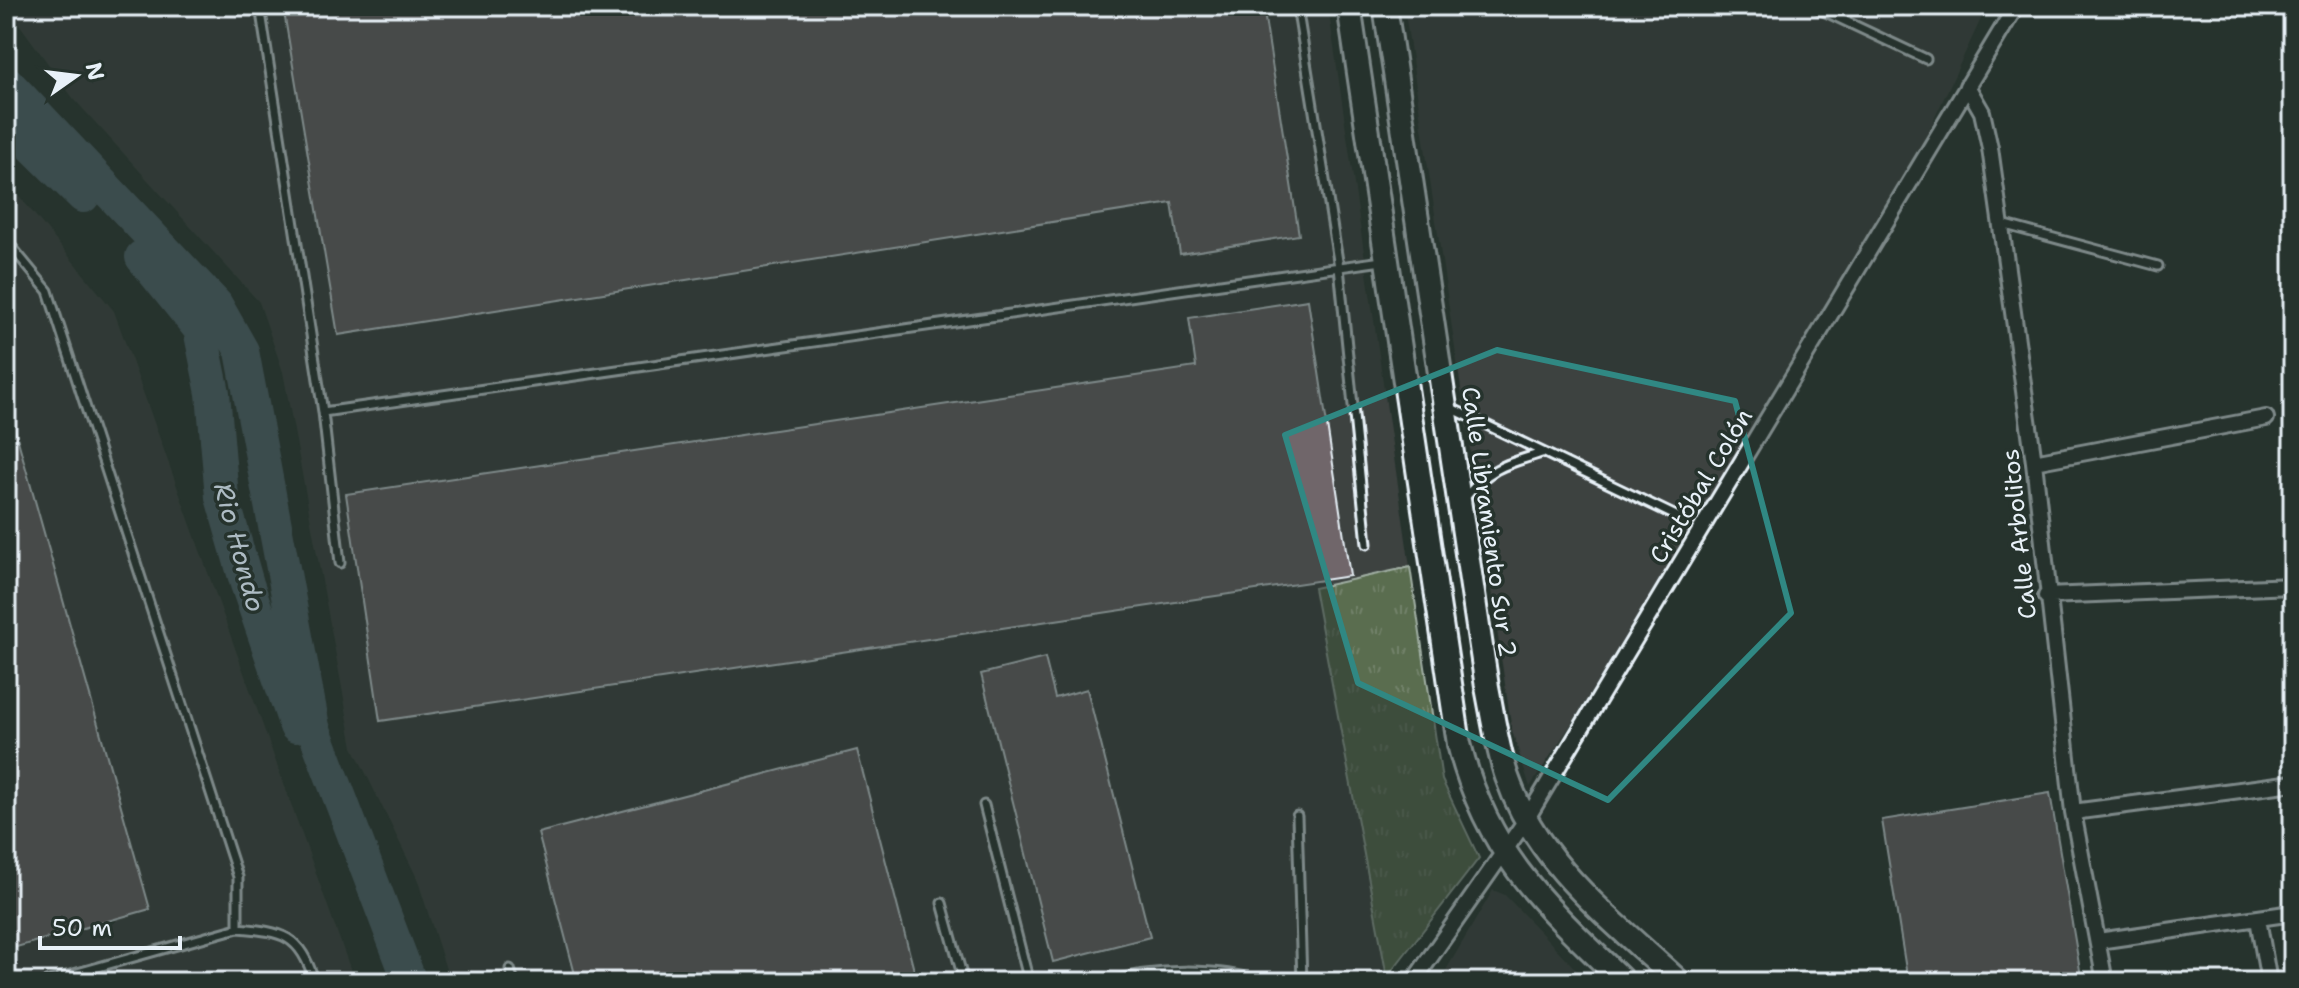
<svg xmlns="http://www.w3.org/2000/svg" width="2299" height="988" font-family="'Shantell Sans',sans-serif">
  <defs>
    <pattern id="grass-tufts" width="24" height="20" patternUnits="userSpaceOnUse" patternTransform="scale(2)"><rect width="24" height="20" fill="#5a6d50"/><path d="M3 7l-1-3M5 7V3M7 7l1-3M15 17l-1-3M17 17v-4M19 17l1-3" fill="none" stroke="#72826a"/></pattern>
  </defs>
  <rect width="100%" height="100%" fill="#26332d"/>
  <filter id="ink" filterUnits="userSpaceOnUse"><feTurbulence type="fractalNoise" baseFrequency=".0125" numOctaves="2"/><feDisplacementMap in="SourceGraphic" scale="16" xChannelSelector="R" yChannelSelector="G"/><feConvolveMatrix kernelMatrix="1 2 1 2 8 2 1 2 1" color-interpolation-filters="sRGB"/></filter>
  <g filter="url(#ink)">
    <path fill="#3c4240" d="M 6,6 L 1328,6 L 1410,567 L 1315,588 L 1387,977 L 1383,982 L 450,982 L 417,878 L 353,747 L 283,372 L 259,302 L 73,98 Z
      M 1404,6 L 1987,6 L 1922,145 L 1574,720 L 1530,787 L 1512,731 Z
      M 6,180 L 114,311 L 355,982 L 6,982 Z
      M 1493,890 L 1505,895 L 1588,982 L 1439,982 Z"/>
    <path fill="url(#grass-tufts)" stroke="#a1afa4" stroke-width="2" d="M 1410,567 L 1442,780 L 1479,858 L 1387,977 L 1314,588 Z"/>
    <g fill="none" stroke-linecap="round" stroke-linejoin="round">
      <path stroke="#556b73" stroke-width="34" d="M 6,82 L 216,305 L 242,351 L 313,727 L 410,982
        M 6,120 L 83,196
        M 142,257 L 200,329 L 213,393 L 222,497 L 247,584 L 296,726"/>
    </g>
    <path fill="#70666b" stroke="#e8f1f8" stroke-width="2" d="M 283,6 L 1263,6 L 1299,235 L 1180,254 L 1172,203 L 338,335 Z
      M 1308,300 L 1350,576 L 380,721 L 346,494 L 1196,367 L 1189,318 Z
      M 6,412 L 10,412 L 150,909 L 6,950 Z
      M 1045,658 L 1055,698 L 1087,689 L 1150,937 L 1053,962 L 981,674 Z
      M 857,750 L 917,982 L 577,982 L 538,833 Z
      M 2050,793 L 2082,982 L 1908,982 L 1882,820 Z"/>
    <g fill="none" stroke-linecap="round" stroke-linejoin="round">
      <g stroke="#e8f1f8" stroke-width="13">
        <path id="service" d="M 260,6 L 323,412 L 340,563
          M 1297,6 L 1339,267 L 1367,544
          M 1813,6 L 1926,59
          M 2002,224 L 2158,266
          M 6,240 L 48,291 L 238,877 L 238,928 C 284,932 299,934 315,982
          M 1449,407 L 1678,517
          M 323,412 L 1382,261
          M 1464,499 C 1488,468 1506,464 1542,453
          M 984,805 L 1029,982
          M 1297,816 L 1302,982
          M 942,903 L 964,982
          M 510,969 L 514,982
          M 45,982 L 238,928
          M 1108,982 C 1153,968 1218,967 1263,982"/>
      </g>
      <g stroke="#e8f1f8" stroke-width="20">
        <path id="minor" d="M 1967,86 L 1982,112 L 1990,148 L 2034,462 L 2073,812 L 2105,982
          M 2034,462 L 2266,418
          M 2046,596 L 2293,586
          M 2073,812 L 2293,783
          M 2258,919 L 2269,982
          M 2098,941 L 2293,913
          M 1413,982 L 1526,820 L 2016,6"/>
      </g>
      <g stroke="#e8f1f8" stroke-width="28">
        <path id="secondary" d="M 1349,6 L 1459,744 C 1487,855 1545,906 1624,982
          M 1385,6 L 1487,687 C 1493,717 1497,748 1507,777 C 1537,865 1614,921 1679,982"/>
      </g>
      <use href="#service" stroke="#26332d" stroke-width="7"/>
      <use href="#minor" stroke="#26332d" stroke-width="14"/>
      <use href="#secondary" stroke="#26332d" stroke-width="22"/>
    </g>
  </g>
  <path d="M0 0H2299V988H0ZM 1497,350 L 1735,401 L 1791,613 L 1608,800 L 1358,683 L 1285,435 Z" fill="#26332d" fill-opacity=".55" fill-rule="evenodd"/>
  <path fill="none" stroke="#308883" stroke-width="6" stroke-linejoin="round" d="M 1497,350 L 1735,401 L 1791,613 L 1608,800 L 1358,683 L 1285,435 Z"/>
  <g text-anchor="middle" dominant-baseline="central" stroke-width="7" stroke-linejoin="round" paint-order="stroke">
    <g font-size="24" fill="#e8f1f8" stroke="#26332d">
      <text transform="translate(1701 486) rotate(-59)">Cristóbal Colón</text>
      <text transform="translate(1489 522) rotate(82)">Calle Libramiento Sur 2</text>
      <text transform="translate(2019 534) rotate(-96)">Calle Arbolitos</text>
    </g>
    <g font-size="26" font-style="italic" fill="#adbbc3" stroke="#26332d">
      <text transform="translate(240 547) rotate(75)">Rio Hondo</text>
    </g>
  </g>
  <rect width="2299" height="988" fill="none" stroke="#26332d" stroke-width="32"/>
  <rect x="16" y="16" width="2267" height="956" fill="none" stroke="#e8f1f8" stroke-width="3" filter="url(#ink)"/>
  <g transform="translate(76 76) rotate(76)" stroke="#26332d" stroke-width="6" paint-order="stroke">
  <path d="M0-6L14 30L0 20L-14 30Z" fill="#e8f1f8"/>
  <text y="-12" font-size="22" font-weight="bold" text-anchor="middle" fill="#e8f1f8">N</text>
  </g>
  <path d="M40 936v12h140v-12" fill="none" stroke="#e8f1f8" stroke-width="4"/>
  <text x="52" y="936" font-size="24" fill="#e8f1f8" stroke="#26332d" stroke-width="6" paint-order="stroke">50 m</text>
</svg>
